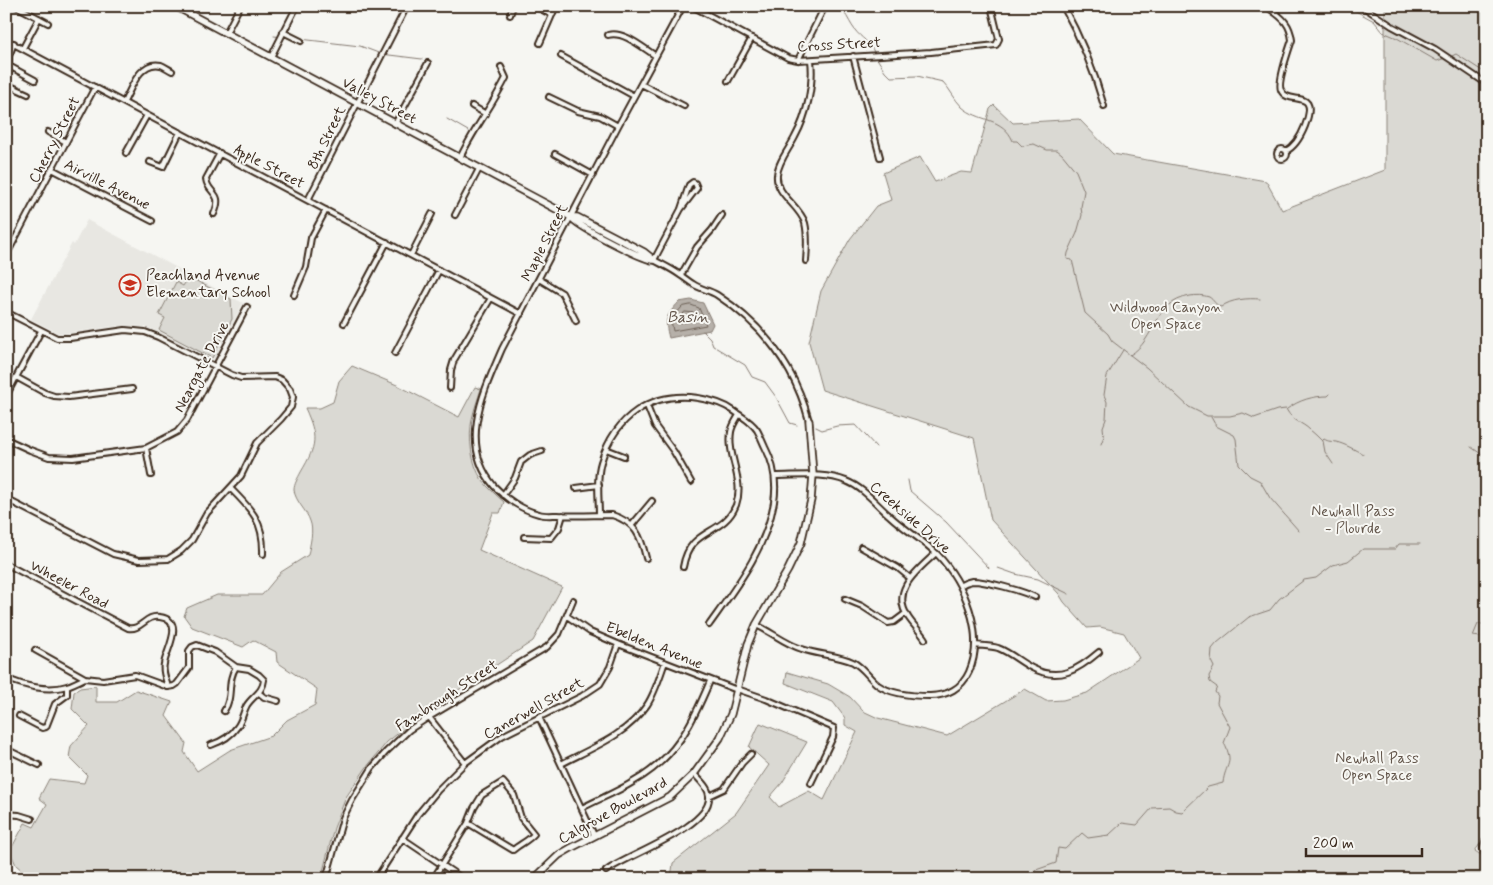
<svg xmlns="http://www.w3.org/2000/svg" width="1493" height="885" font-family="Mynerve,sans-serif">
  <rect width="100%" height="100%" fill="#f6f6f2"/>
  <filter id="ink" filterUnits="userSpaceOnUse"><feTurbulence type="fractalNoise" baseFrequency=".02" numOctaves="2"/><feDisplacementMap in="SourceGraphic" scale="10" xChannelSelector="R" yChannelSelector="G"/><feConvolveMatrix kernelMatrix="1 2 1 2 8 2 1 2 1" color-interpolation-filters="sRGB"/></filter>
  <g filter="url(#ink)">
    <path fill="#e8e7e2" d="M 87,220 L 243,303 L 215,358 L 211,359 L 158,332 L 145,327 L 118,326 L 64,334 L 58,333 L 31,319 L 72,243 L 74,245 Z"/>
    <path fill="#dad9d3" stroke="#8a8278" d="M 1385,6 L 1487,6 L 1487,834 L 1475,851 L 1487,859 L 1487,879 L 671,879 L 673,863 L 736,813 L 769,765 L 749,747 L 760,723 L 807,742 L 782,783 L 770,797 L 779,807 L 809,791 L 824,800 L 857,732 L 845,725 L 845,718 L 833,702 L 785,683 L 787,672 L 828,684 L 850,697 L 863,711 L 878,718 L 947,736 L 1025,689 L 1046,701 L 1063,700 L 1087,693 L 1139,658 L 1124,633 L 1100,627 L 1087,628 L 1064,602 L 1059,594 L 991,520 L 974,438 L 822,390 L 809,342 L 821,291 L 850,239 L 876,206 L 891,200 L 883,173 L 920,157 L 935,182 L 961,172 L 972,173 L 990,109 L 994,105 L 1013,123 L 1079,119 L 1113,154 L 1266,181 L 1282,210 L 1385,170 Z
      M 189,277 L 231,299 L 232,319 L 212,358 L 159,330 L 165,318 L 159,315 L 176,282 L 183,286 Z
      M 352,366 L 397,385 L 459,417 L 475,387 L 481,389 C 478,399 474,409 472,419 C 468,438 471,463 482,480 C 488,488 496,495 504,502 L 500,513 L 493,513 L 479,550 L 562,587 L 533,641 L 428,710 L 387,742 L 366,768 L 346,797 L 334,828 L 321,879 L 312,879 L 293,875 L 288,879 L 32,879 L 16,865 L 10,851 L 25,823 L 34,827 L 47,804 L 39,798 L 49,779 L 84,783 L 87,775 L 69,757 L 71,746 L 89,726 L 72,709 L 74,692 L 80,688 L 96,686 L 96,702 L 117,702 L 136,690 L 172,702 L 166,716 L 186,743 L 184,752 L 197,771 L 230,750 L 271,736 L 287,720 L 315,705 L 317,689 L 277,662 L 276,652 L 253,640 L 243,647 L 192,627 L 184,616 L 187,608 L 217,595 L 262,595 L 281,572 L 308,555 C 310,544 314,531 310,521 C 307,511 295,501 294,490 C 294,484 298,478 301,472 C 317,445 318,437 305,408 L 320,408 L 333,402 L 339,381 Z"/>
    <path fill="#b6b0a9" stroke="#857a71" d="M 691,300 L 703,303 L 713,324 L 710,330 L 669,338 C 664,319 666,316 679,302 Z"/>
    <g fill="none" stroke-linecap="round" stroke-linejoin="round">
      <path stroke="#6c6056" stroke-width="1" d="M 691,305 L 699,308 L 706,325 L 673,331 L 671,320 L 682,307 Z
        M 685,312 L 695,313 L 697,320 L 679,323 L 679,320 Z"/>
      <path stroke="#857a71" stroke-width="1" d="M 1337,6 L 1341,9 L 1354,10 L 1374,21 L 1383,32 L 1397,38 L 1437,61 L 1445,58
        M 844,12 C 848,18 851,25 855,30 C 861,38 870,42 874,52
        M 274,36 L 291,38
        M 300,39 L 360,46 L 381,54 L 422,59
        M 1452,56 L 1456,54 L 1487,74
        M 876,57 L 885,71 L 891,77 L 917,76 L 943,82 C 950,89 954,99 962,107 C 979,122 1003,117 1013,141 L 1017,141 L 1022,146 L 1034,144 L 1047,150 L 1057,150 L 1062,154 L 1076,171 L 1084,191 L 1081,207 L 1082,215 L 1077,233 L 1068,253 L 1067,259 L 1072,260 L 1085,313 L 1108,334 L 1112,341 L 1147,368 L 1189,407 L 1207,416 L 1230,416 L 1243,413 L 1254,418 L 1277,410 L 1286,409 C 1293,422 1302,422 1310,430 C 1314,433 1318,437 1322,441 L 1324,439 C 1329,442 1331,441 1336,442 C 1345,444 1355,450 1363,454
        M 447,119 L 468,131
        M 703,331 L 710,338 L 713,346 L 745,365 L 752,377 L 765,382 L 776,397 L 790,423 L 797,425
        M 1130,355 C 1157,339 1152,303 1190,296 C 1195,295 1204,295 1209,297 C 1214,300 1215,305 1221,307 C 1231,299 1248,298 1260,299
        M 1287,409 C 1299,400 1313,396 1328,396 L 1330,394
        M 1211,417 L 1216,426 L 1234,435 L 1236,439 L 1239,465 L 1250,476 L 1260,481 L 1270,498 L 1299,531
        M 816,427 L 822,430 L 837,426 L 856,425 L 876,447
        M 1323,441 L 1325,452 L 1333,464
        M 1101,444 L 1104,436 L 1103,427 L 1106,419 L 1107,402 L 1104,395 L 1107,376 L 1123,350
        M 1471,447 L 1487,458
        M 908,480 L 910,491 L 946,522 L 989,568
        M 998,568 L 1015,574 L 1038,579 L 1069,594
        M 1480,637 L 1473,636 L 1478,624 L 1487,624
        M 1025,879 L 1036,870 L 1056,863 L 1058,848 L 1065,849 L 1082,833 L 1088,838 L 1109,835 L 1122,823 L 1137,825 L 1152,808 L 1169,807 L 1176,811 L 1182,812 L 1208,787 L 1223,783 C 1225,764 1235,764 1224,743 L 1230,727 L 1217,703 L 1218,696 L 1215,692 L 1217,687 L 1210,682 L 1209,676 L 1214,667 L 1211,661 L 1212,649 L 1217,643 L 1249,617 L 1270,610 L 1279,599 L 1304,580 L 1316,578 L 1333,565 L 1348,561 L 1363,549 L 1395,549 L 1399,544 L 1420,544"/>
      <g stroke="#3b2a1e" stroke-width="8">
        <path id="street" d="M 16,6 L 48,23
          M 535,6 L 552,15
          M 692,6 L 788,58 L 798,60 L 931,52 L 996,45 L 999,39 L 991,6
          M 1063,6 C 1081,38 1094,71 1104,106
          M 1269,6 L 1270,9 C 1283,18 1290,24 1292,40 C 1289,49 1277,83 1281,90 C 1288,107 1320,86 1305,126 C 1301,136 1296,146 1286,151
          M 1362,6 L 1392,26 L 1435,49 L 1487,84
          M 510,15 L 513,6
          M 283,32 L 301,41
          M 226,33 L 240,6
          M 608,35 C 623,30 643,48 656,56
          M 6,40 L 521,314
          M 540,43 L 556,6
          M 23,48 L 39,18
          M 561,56 L 634,96
          M 853,56 L 880,157
          M 271,57 L 297,6
          M 798,60 L 822,12 L 827,6
          M 9,66 L 35,80
          M 6,77 L 9,72 L 9,56 L 14,43
          M 728,81 L 752,38
          M 6,84 L 28,94
          M 641,84 L 684,106
          M 549,97 L 578,111 L 600,116 L 618,126
          M 124,102 C 131,89 140,60 161,65 C 164,66 168,69 172,71
          M 472,106 L 486,114
          M 395,124 L 428,63
          M 48,132 L 66,142
          M1277 154a5 5 0 1 1 10 0a5 5 0 1 1-10 0Z
          M 126,153 L 147,115
          M 555,154 L 593,175
          M 460,158 C 473,130 492,106 506,78 L 501,67
          M 150,162 L 163,167 L 180,132
          M 52,169 L 152,221
          M 308,200 L 407,6
          M 681,209 L 697,188 L 695,183 L 693,182 L 689,185 L 681,209 L 654,260 C 663,265 672,269 680,275 C 685,278 688,281 693,284 C 700,289 709,290 717,295 C 763,325 795,367 809,421
          M 214,214 C 224,191 208,195 206,179 L 220,153
          M 455,215 L 479,169
          M 411,255 L 432,214
          M 6,256 L 95,87
          M 806,261 C 807,249 808,235 805,223 C 800,206 775,194 777,175 C 778,162 789,149 795,137 C 807,115 814,85 811,60
          M 681,275 L 697,247 L 712,230 L 722,215
          M 539,279 L 562,293 L 576,321
          M 294,295 L 306,267 L 311,238 L 326,210
          M 6,312 L 57,338 L 70,338 L 125,330 L 145,332 L 158,337 L 232,375 L 241,378 L 275,377 L 282,380 L 290,389 L 293,397 L 291,407 L 281,419 L 257,443 L 241,476 L 207,513 L 192,540 L 181,551 L 168,559 L 139,560 L 113,554 L 6,499
          M 344,323 L 387,242
          M 395,353 L 439,270
          M 16,377 L 45,393 L 54,396 L 69,397 L 132,389
          M 450,388 L 451,370 L 454,360 L 491,298
          M 6,396 L 41,331
          M 647,406 L 655,426 L 674,452 L 691,482
          M 6,439 L 30,450 L 49,457 L 73,458 L 146,448 L 177,432 L 187,420 L 247,307
          M 146,448 L 151,475
          M 606,449 L 624,456
          M 576,488 L 599,485
          M 231,489 C 252,510 264,522 263,554
          M 503,495 L 515,478 L 521,462 L 530,455 L 542,451
          M 599,515 C 599,498 596,478 601,462 C 615,417 651,391 698,398 C 711,400 723,403 734,411 C 742,417 751,421 757,430 C 760,435 762,441 765,447 C 774,464 777,483 774,502 C 766,549 736,587 709,625
          M 632,525 L 652,501
          M 524,537 L 551,538 L 559,528 L 563,515
          M 861,547 L 898,568 L 910,578
          M 646,558 C 641,536 635,522 612,515 C 594,515 576,516 558,515 C 552,515 545,516 539,514 C 522,510 505,498 494,486 C 458,444 483,393 502,349 L 618,126 L 683,6
          M 6,564 L 128,628 C 141,631 146,614 160,617 C 186,621 166,650 164,664 C 162,672 166,679 168,687
          M 683,567 C 690,526 723,537 736,505 C 745,480 727,457 731,432 C 732,426 736,420 739,415
          M 960,586 C 964,583 967,582 972,581 C 987,581 1022,591 1035,597
          M 845,599 L 862,606 L 888,623 L 894,622 L 906,613
          M 567,616 L 590,632 L 618,644 L 737,690
          M 756,625 C 772,632 785,644 802,649 C 818,655 838,655 853,662 C 864,668 869,678 878,685 C 891,694 914,696 930,696 C 947,696 962,688 969,672 C 986,634 964,582 937,554 C 923,540 905,530 890,516 C 876,504 864,488 846,481 C 824,472 798,476 775,476
          M 925,639 C 920,631 913,625 908,617 C 890,590 918,570 936,553
          M 975,645 C 982,646 991,646 998,648 C 1011,653 1020,662 1032,668 C 1059,682 1078,670 1099,652
          M 35,650 L 85,678 L 103,680 L 135,675 L 168,687 L 174,686 L 177,684 L 189,668 L 189,651 L 192,647 L 197,645 L 215,652 L 236,667 L 249,669 L 259,675 L 264,680 C 263,692 253,696 247,705 C 243,712 242,721 237,727 C 231,736 220,742 211,745
          M 6,678 C 23,686 48,692 67,686 C 73,684 79,681 85,678
          M 737,689 L 766,699 L 834,728 L 833,737 L 811,783
          M 259,693 L 264,697 L 278,701
          M 224,711 C 234,696 226,682 236,667
          M 19,716 L 42,728 L 46,727 L 55,704 L 67,695 L 67,686
          M 429,717 L 465,763
          M 539,717 L 594,835
          M 6,749 L 39,765
          M 561,764 C 592,748 627,735 647,705 C 655,693 660,676 665,662
          M 709,796 L 724,789 L 742,763 L 751,754
          M 582,808 C 599,799 617,792 633,782 C 676,758 692,724 710,681
          M 6,814 L 19,815 L 32,819
          M 402,838 L 463,879
          M 1487,838 C 1483,845 1481,850 1487,856
          M 606,871 C 627,855 712,827 709,796 C 709,788 700,780 694,774
          M 326,879 L 343,818 L 352,800 L 372,768 L 386,752 L 409,730 L 429,717 L 547,647 L 559,634 L 573,600
          M 376,879 L 418,814 L 438,790 L 465,763 L 502,736 L 582,696 L 600,684 L 610,667 L 618,644
          M 433,879 L 468,823 L 474,808 L 482,795 L 503,782 L 514,795 L 521,818 L 534,834 C 528,841 520,844 513,850 L 468,823"/>
      </g>
      <g stroke="#3b2a1e" stroke-width="9">
        <path id="secondary" d="M 175,6 L 571,217 L 577,217 L 644,252 L 654,260
          M 571,217 C 578,227 638,257 652,260
          M 534,879 L 559,855 L 571,848 L 670,797 L 694,774 L 720,738 L 731,714 L 748,644 L 756,625 L 788,570 L 801,543 L 811,500 L 813,475 L 809,421"/>
      </g>
      <use href="#street" stroke="#f6f6f2" stroke-width="4"/>
      <use href="#secondary" stroke="#f6f6f2" stroke-width="5.5"/>
    </g>
  </g>
  <defs>
    <g id="school-ring" transform="scale(1.125)"><circle r="9.5" fill="#f6f6f2" stroke="#c8321e" stroke-width="1.5"/><path d="M0-5L7-2L0 1L-7-2ZM-4 1L0 2.5L4 1V4Q0 6-4 4Z" fill="#c8321e"/></g>
  </defs>
  <g fill-rule="evenodd">
    <use href="#school-ring" x="130" y="285"/>
  </g>
  <g text-anchor="middle" dominant-baseline="central" stroke-width="4" stroke-linejoin="round" paint-order="stroke">
    <g font-size="15" fill="#3b2a1e" stroke="#f6f6f2">
      <text transform="translate(839 45) rotate(-3)">Cross Street</text>
      <text transform="translate(379 101) rotate(28)">Valley Street</text>
      <text transform="translate(327 138) rotate(-64)">8th Street</text>
      <text transform="translate(55 140) rotate(-63)">Cherry Street</text>
      <text transform="translate(269 167) rotate(28)">Apple Street</text>
      <text transform="translate(107 185) rotate(27)">Airville Avenue</text>
      <text transform="translate(545 243) rotate(-63)">Maple Street</text>
      <text transform="translate(202 367) rotate(-62)">Neargate Drive</text>
      <text transform="translate(910 518) rotate(41)">Creekside Drive</text>
      <text transform="translate(69 585) rotate(28)">Wheeler Road</text>
      <text transform="translate(654 646) rotate(22)">Ebelden Avenue</text>
      <text transform="translate(447 696) rotate(-33)">Fambrough Street</text>
      <text transform="translate(534 709) rotate(-29)">Canerwell Street</text>
      <text transform="translate(613 811) rotate(-29)">Calgrove Boulevard</text>
    </g>
    <g font-size="15" fill="#3b2a1e" stroke="#f6f6f2" text-anchor="start">
      <text x="146" y="276">Peachland Avenue<tspan x="146" dy="17">Elementary School</tspan></text>
    </g>
    <g font-size="15" fill="#63564b" stroke="#f6f6f2">
      <text x="1166" y="308">Wildwood Canyon<tspan x="1166" dy="17">Open Space</tspan></text>
      <text x="1353" y="512">Newhall Pass<tspan x="1353" dy="17">- Plourde</tspan></text>
      <text x="1377" y="759">Newhall Pass<tspan x="1377" dy="17">Open Space</tspan></text>
    </g>
    <g font-size="16" font-style="italic" fill="#605248" stroke="#f6f6f2">
      <text x="688" y="317">Basin</text>
    </g>
  </g>
  <rect width="1493" height="885" fill="none" stroke="#f6f6f2" stroke-width="25"/>
  <rect x="12" y="12" width="1468" height="860" fill="none" stroke="#3b2a1e" stroke-width="2" filter="url(#ink)"/>
  <path d="M1306 848v8h116v-8" fill="none" stroke="#3b2a1e" stroke-width="2.5"/>
  <text x="1313" y="848" font-size="15" fill="#3b2a1e" stroke="#f6f6f2" stroke-width="4" paint-order="stroke">200 m</text>
</svg>
